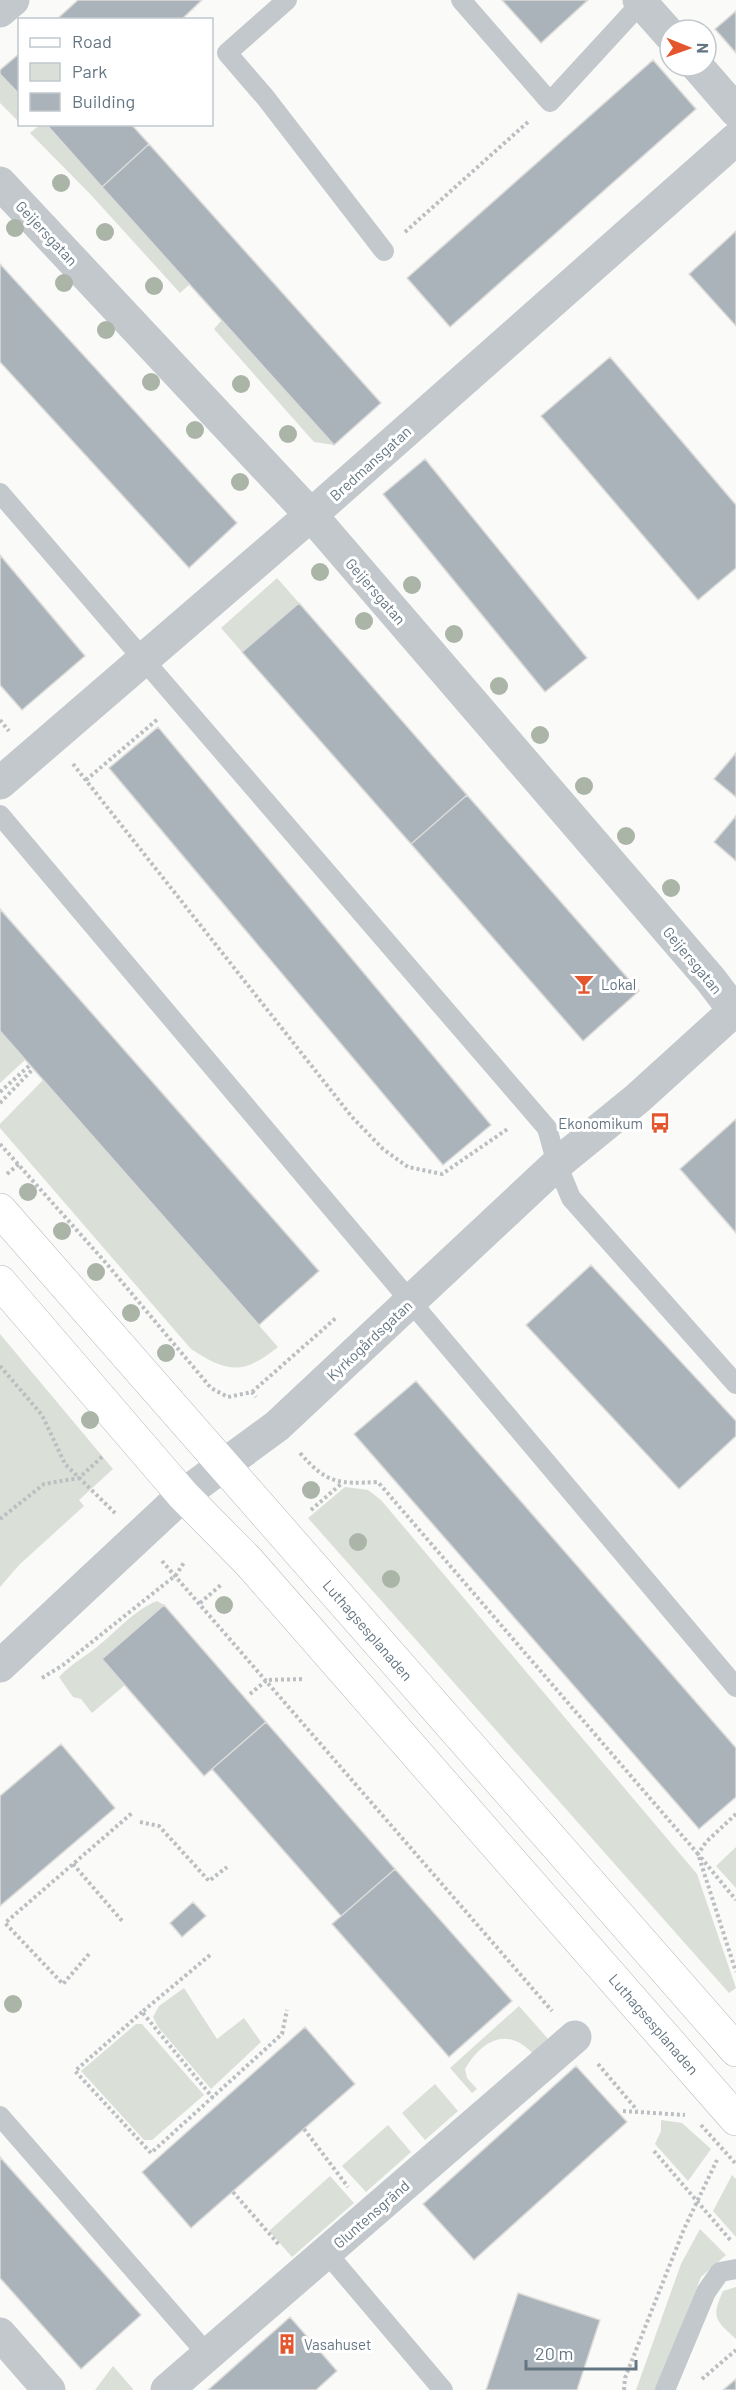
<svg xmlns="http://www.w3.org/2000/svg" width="736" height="2390" font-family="Barlow,sans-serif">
  <rect width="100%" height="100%" fill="#fafaf8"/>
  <path fill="#dadfd7" d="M 0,73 L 19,95 L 19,122 L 0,103 Z
    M 40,125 L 46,125 L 190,284 L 180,293 L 92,196 L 30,133 Z
    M 222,320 L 334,445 L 314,442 L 214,329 Z
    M 277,578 L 299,603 L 242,652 L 221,628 Z
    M 0,1031 L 25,1060 L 0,1083 Z
    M 43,1080 L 278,1347 C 243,1375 228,1373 191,1349 L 0,1128 L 0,1124 Z
    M 0,1334 L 113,1469 L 79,1500 L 84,1506 L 19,1565 L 0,1587 Z
    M 345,1487 L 368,1490 L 381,1500 L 697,1874 L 736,1988 L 729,1993 L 308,1518 Z
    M 157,1601 L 164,1605 L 102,1659 L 125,1685 L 92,1713 L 81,1699 L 73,1697 L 59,1677 C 71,1664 83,1658 97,1647 C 116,1632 134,1610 157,1601 Z
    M 736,1847 L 736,1888 L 716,1866 Z
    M 184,1988 L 217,2039 L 244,2018 L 261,2042 L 211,2089 L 158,2027 L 153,2017 L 159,2006 Z
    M 519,2006 L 549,2040 L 533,2054 C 508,2026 482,2040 465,2069 L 467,2078 L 477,2089 L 472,2093 L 450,2068 Z
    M 136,2024 L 142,2024 L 204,2095 L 152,2140 L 144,2140 L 81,2071 Z
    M 435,2084 L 458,2111 L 425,2140 L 402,2113 Z
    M 661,2120 L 682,2123 L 711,2149 L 688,2181 L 655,2144 L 661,2131 Z
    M 388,2125 L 411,2152 L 366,2192 L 342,2166 Z
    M 732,2175 L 736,2179 L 736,2237 L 713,2211 Z
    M 330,2176 L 354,2203 L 292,2257 L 269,2231 Z
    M 700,2229 L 726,2255 L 701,2277 L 656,2390 L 636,2390 L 681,2264 Z
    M 736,2287 L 736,2339 C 715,2320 711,2318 723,2291 Z
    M 113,2366 L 133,2389 L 133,2390 L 95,2390 Z"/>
  <path fill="#aab3b9" stroke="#dcdcda" stroke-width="1.5" d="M 78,0 L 202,0 L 181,20 L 56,20 Z
    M 502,0 L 588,0 L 541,43 Z
    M 736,11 L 736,53 L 715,29 Z
    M 20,53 L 20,95 L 0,74 L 0,70 Z
    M 653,60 L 696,109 L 450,327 L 407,278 Z
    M 46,124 L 131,124 L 149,144 L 102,187 Z
    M 149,144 L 381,403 L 334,445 L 102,187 Z
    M 736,231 L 736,326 L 689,274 Z
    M 0,264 L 237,523 L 189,568 L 0,362 Z
    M 610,357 L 736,505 L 736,568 L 698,600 L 541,416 Z
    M 425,459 L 587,658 L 545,692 L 383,494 Z
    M 0,555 L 85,656 L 22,710 L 0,685 Z
    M 299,603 L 467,795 L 411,844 L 242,652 Z
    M 158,727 L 491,1125 L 443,1165 L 109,768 Z
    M 736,753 L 736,797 L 714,779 Z
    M 467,795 L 639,991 L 583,1041 L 411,844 Z
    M 736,816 L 736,861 L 714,842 Z
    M 0,909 L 319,1271 L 259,1325 L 0,1031 Z
    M 736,1119 L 736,1233 L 680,1169 Z
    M 591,1265 L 736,1421 L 736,1436 L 679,1489 L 526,1325 Z
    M 416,1381 L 736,1748 L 736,1797 L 699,1829 L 354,1434 Z
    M 164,1605 L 266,1722 L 204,1776 L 102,1659 Z
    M 266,1722 L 395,1869 L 341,1916 L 212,1769 Z
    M 61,1744 L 115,1808 L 0,1906 L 0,1796 Z
    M 395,1869 L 512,2001 L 449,2057 L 332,1924 Z
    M 193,1902 L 206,1916 L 182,1937 L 170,1923 Z
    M 305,2027 L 355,2084 L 191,2228 L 142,2172 Z
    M 576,2066 L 627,2122 L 474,2260 L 423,2204 Z
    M 0,2157 L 141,2315 L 81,2369 L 0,2278 Z
    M 518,2293 L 600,2320 L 577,2390 L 486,2390 Z
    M 290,2317 L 337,2371 L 316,2390 L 208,2390 Z
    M 736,2379 L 736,2390 L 723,2390 Z"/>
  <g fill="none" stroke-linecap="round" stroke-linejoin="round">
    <g stroke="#b3babf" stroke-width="34">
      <path id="secondary" d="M 0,1210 L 736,2050
        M 0,1282 L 183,1495 L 249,1562 L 736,2119"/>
    </g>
    <path stroke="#bbbfc2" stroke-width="4" stroke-dasharray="3 3" stroke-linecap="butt" d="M 405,232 L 529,121
      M 0,720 L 9,731
      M 73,764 L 352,1117 L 383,1149 L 408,1167 L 442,1174 L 509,1128
      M 86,780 L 159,718
      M 0,1092 L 30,1065
      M 0,1103 L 33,1069
      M 0,1144 L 106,1263 L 211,1388 L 228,1397 L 252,1392 L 256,1397
      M 7,1174 L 19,1164
      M 0,1366 L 42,1415 L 65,1464 L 115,1513
      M 252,1392 L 337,1317
      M 300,1453 C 327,1484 338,1484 378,1482 L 698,1854 L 736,1972
      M 311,1510 L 341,1484
      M 0,1519 L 44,1484 L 79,1478 L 104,1455
      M 162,1561 L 552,2011
      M 200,1603 L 222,1584
      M 42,1678 L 63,1665 L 176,1575 L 185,1561
      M 250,1694 L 267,1680 L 304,1679
      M 736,1814 L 706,1842 L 698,1854 L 736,1900
      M 140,1822 L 159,1826 L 209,1881 L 227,1867
      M 73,1864 L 123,1922
      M 89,1954 L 63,1984 L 5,1923 L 132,1813
      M 210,1955 L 142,2012 L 213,2098
      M 142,2012 L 75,2071 L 151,2153 L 282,2034 L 287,2010
      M 598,2064 L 637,2110
      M 623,2111 L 685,2115
      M 304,2129 L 348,2187
      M 654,2151 L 732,2242
      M 233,2192 L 280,2246
      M 702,2379 L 736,2350
      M 624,2390 L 625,2378 L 684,2229 L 717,2160"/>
    <path stroke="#c3c8cc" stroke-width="20" d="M 287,0 L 227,53 L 265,97 L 384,251
      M 461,0 L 550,102 L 641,3
      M 0,493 L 547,1128 L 557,1164 L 571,1198 L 736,1384
      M 0,815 L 736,1687
      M 0,2116 L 208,2355
      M 326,2252 L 443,2390
      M 665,2390 L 706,2292 L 720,2272 L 736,2269"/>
    <path stroke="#c3c8cc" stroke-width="33" d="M 639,0 L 670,35
      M 0,11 L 13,0
      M 697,66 L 736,111
      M 0,183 L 311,515 L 711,980 L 736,1013
      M 0,783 L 311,515 L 736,139
      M 0,2334 L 49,2390
      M 167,2390 L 575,2037"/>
    <path stroke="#c3c8cc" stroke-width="33" d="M 0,1666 L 183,1495 L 277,1426 L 557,1164 L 638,1098 L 736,1009"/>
    <use href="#secondary" stroke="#fff" stroke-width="33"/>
    <path stroke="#bbbfc2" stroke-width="4" stroke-dasharray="3 3" stroke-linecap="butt" d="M 701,2125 L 736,2164"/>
  </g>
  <g fill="#aab4a7">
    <circle cx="61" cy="183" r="9"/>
    <circle cx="15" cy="228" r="9"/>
    <circle cx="105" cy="232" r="9"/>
    <circle cx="64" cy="283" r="9"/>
    <circle cx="154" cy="286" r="9"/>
    <circle cx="106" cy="330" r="9"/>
    <circle cx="151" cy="382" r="9"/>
    <circle cx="241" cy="384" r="9"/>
    <circle cx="195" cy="430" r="9"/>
    <circle cx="288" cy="434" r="9"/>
    <circle cx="240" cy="482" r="9"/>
    <circle cx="320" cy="572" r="9"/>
    <circle cx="412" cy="585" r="9"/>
    <circle cx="364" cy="621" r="9"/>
    <circle cx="454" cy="634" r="9"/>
    <circle cx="499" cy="686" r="9"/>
    <circle cx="540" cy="735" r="9"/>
    <circle cx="584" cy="786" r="9"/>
    <circle cx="626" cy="836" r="9"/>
    <circle cx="671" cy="888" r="9"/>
    <circle cx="28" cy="1192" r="9"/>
    <circle cx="62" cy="1231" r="9"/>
    <circle cx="96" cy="1272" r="9"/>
    <circle cx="131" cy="1313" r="9"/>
    <circle cx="166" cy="1353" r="9"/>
    <circle cx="90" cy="1420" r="9"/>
    <circle cx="311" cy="1490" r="9"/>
    <circle cx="358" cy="1542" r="9"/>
    <circle cx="391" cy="1579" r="9"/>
    <circle cx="224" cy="1605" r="9"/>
    <circle cx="13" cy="2004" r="9"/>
  </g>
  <defs>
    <g id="bar-bare" transform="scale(1.62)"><path d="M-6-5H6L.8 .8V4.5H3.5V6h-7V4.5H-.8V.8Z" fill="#e4572e" stroke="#fff" stroke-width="2.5" paint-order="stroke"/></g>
    <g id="bus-bare" transform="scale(1.62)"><path d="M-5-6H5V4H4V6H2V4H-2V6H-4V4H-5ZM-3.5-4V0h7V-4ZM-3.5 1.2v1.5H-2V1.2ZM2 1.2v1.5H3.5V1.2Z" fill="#e4572e" stroke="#fff" stroke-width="2.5" paint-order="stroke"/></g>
    <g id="building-bare" transform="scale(1.62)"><path d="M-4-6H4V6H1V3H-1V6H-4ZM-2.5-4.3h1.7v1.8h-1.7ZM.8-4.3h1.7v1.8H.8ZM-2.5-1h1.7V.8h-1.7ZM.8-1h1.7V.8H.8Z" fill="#e4572e" stroke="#fff" stroke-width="2.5" paint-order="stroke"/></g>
  </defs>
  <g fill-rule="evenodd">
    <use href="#bar-bare" x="584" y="984"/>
    <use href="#bus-bare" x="660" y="1123"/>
    <use href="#building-bare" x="287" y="2344"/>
  </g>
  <g text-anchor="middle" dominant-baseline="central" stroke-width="6" stroke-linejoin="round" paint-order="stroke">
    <g font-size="15" fill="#657683" stroke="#fff">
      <text transform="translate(47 233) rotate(47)">Geijersgatan</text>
      <text transform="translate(370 463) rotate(-42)">Bredmansgatan</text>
      <text transform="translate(376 591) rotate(49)">Geijersgatan</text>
      <text transform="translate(693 960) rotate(50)">Geijersgatan</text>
      <text transform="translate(369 1340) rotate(-43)">Kyrkogårdsgatan</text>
      <text transform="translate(368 1630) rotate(49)">Luthagsesplanaden</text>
      <text transform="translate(654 2024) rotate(49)">Luthagsesplanaden</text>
      <text transform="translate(371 2214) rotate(-41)">Gluntensgränd</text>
    </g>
    <g font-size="15" fill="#657683" stroke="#fff" text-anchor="start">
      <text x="601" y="984">Lokal</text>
      <text x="643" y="1123" text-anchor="end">Ekonomikum</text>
      <text x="304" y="2344">Vasahuset</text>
    </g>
  </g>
  <rect x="18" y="18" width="195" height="108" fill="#ffffff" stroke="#c1c8cd" stroke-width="1.5"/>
  <rect x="30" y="38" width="30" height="9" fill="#ffffff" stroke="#c1c8cd" stroke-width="1.5"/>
  <text x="72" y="48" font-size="18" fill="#657683">Road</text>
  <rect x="30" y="63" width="30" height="18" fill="#dadfd7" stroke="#c1c8cd" stroke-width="1.5"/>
  <text x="72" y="78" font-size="18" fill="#657683">Park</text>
  <rect x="30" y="93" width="30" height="18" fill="#aab3b9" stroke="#c1c8cd" stroke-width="1.5"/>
  <text x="72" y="108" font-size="18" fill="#657683">Building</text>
  <g transform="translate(688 48) rotate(91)"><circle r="28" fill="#ffffff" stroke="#c1c8cd" stroke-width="1.5"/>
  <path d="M0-4.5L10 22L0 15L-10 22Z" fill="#e4572e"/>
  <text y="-9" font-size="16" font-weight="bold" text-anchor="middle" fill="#657683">N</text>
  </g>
  <path d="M526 2360v9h110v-9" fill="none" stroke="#657683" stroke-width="3"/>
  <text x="535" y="2360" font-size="18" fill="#657683" stroke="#ffffff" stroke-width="4.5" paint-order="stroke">20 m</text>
</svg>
